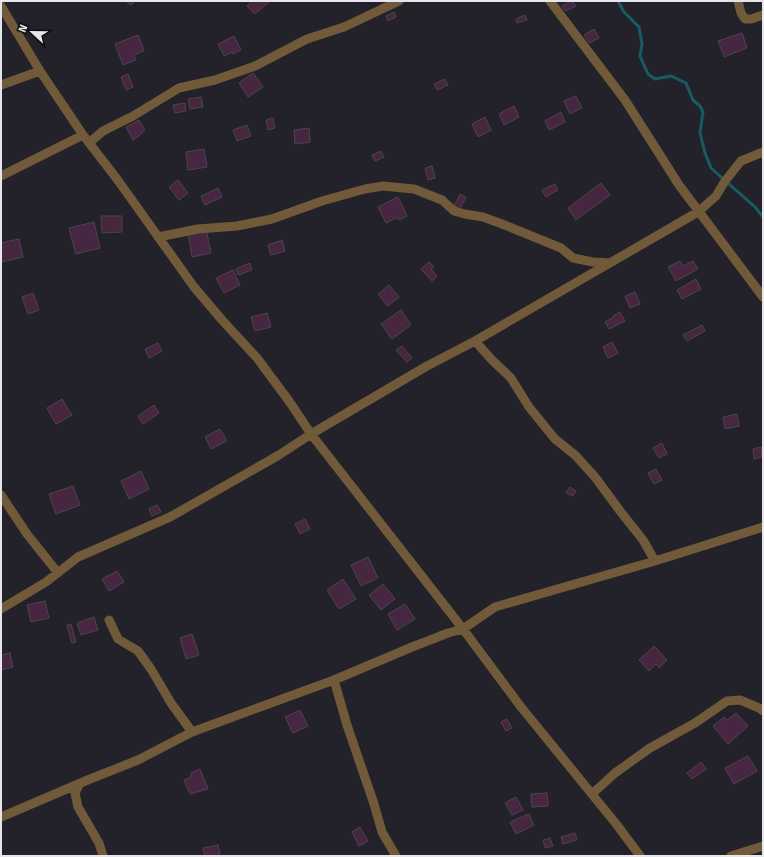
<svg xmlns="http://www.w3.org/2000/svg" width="764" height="857" font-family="'Fira Sans',sans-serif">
  <rect width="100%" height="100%" fill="#23222a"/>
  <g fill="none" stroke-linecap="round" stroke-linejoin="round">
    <path stroke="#175c63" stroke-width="3" d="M 618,1 L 624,12 L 639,27 L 642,44 L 640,56 L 648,74 L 655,79 L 671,76 L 686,83 L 693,100 L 700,106 L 703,112 L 700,133 L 705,153 L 711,168 L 755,207 L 763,217"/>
  </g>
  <path fill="#472642" stroke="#4d454b" d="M 128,1 L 135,1 L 131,5 L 127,2 Z
    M 252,1 L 270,1 L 255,14 L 247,6 Z
    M 572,1 L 576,6 L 565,11 L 562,6 Z
    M 394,12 L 396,17 L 388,21 L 386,16 Z
    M 525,15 L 527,20 L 517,23 L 516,19 Z
    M 594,29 L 599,38 L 589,43 L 584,35 Z
    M 742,33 L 747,48 L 724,57 L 718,41 Z
    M 138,35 L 144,51 L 134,55 L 136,60 L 123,65 L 115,44 Z
    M 234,36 L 241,50 L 233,54 L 233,52 L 224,56 L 218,44 Z
    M 253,73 L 263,87 L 248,97 L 239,83 Z
    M 128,74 L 133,87 L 126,90 L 121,77 Z
    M 445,79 L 448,85 L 437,90 L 434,84 Z
    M 576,96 L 582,108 L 570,114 L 564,101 Z
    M 201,97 L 203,107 L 190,109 L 188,99 Z
    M 185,103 L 186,111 L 175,113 L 173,105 Z
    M 514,106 L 519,117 L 504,125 L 499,114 Z
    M 561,112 L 565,122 L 549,130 L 545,121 Z
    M 485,117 L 491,130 L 478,137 L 472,124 Z
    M 273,118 L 275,128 L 268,130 L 266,120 Z
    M 139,120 L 145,130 L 140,134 L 140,135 L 133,140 L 126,127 Z
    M 247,125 L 251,136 L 237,141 L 233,130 Z
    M 309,128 L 310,142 L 295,144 L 294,130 Z
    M 204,149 L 207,167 L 188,170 L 186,152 Z
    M 381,151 L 384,157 L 375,161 L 372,155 Z
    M 432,166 L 435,178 L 428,180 L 425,168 Z
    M 178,180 L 188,193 L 179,200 L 169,187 Z
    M 601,183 L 610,195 L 576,220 L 568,208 Z
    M 555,184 L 558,190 L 546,197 L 542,190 Z
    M 218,188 L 222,197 L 205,205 L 201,196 Z
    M 460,194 L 466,197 L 460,209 L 454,206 Z
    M 398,197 L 407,216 L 399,220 L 398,217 L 386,223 L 378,207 Z
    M 101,216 L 122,216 L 122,232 L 102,233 Z
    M 94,222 L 100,248 L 76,254 L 69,228 Z
    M 206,229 L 211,253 L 192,257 L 188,233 Z
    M 19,239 L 23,257 L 2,262 L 1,243 Z
    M 282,240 L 285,251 L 271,255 L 268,245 Z
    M 680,261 L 683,266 L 693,261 L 698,269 L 676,281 L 668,267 Z
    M 429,262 L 434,267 L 431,269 L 437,276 L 432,281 L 421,269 Z
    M 250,263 L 252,270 L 238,275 L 236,269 Z
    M 233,270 L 240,285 L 224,293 L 216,278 Z
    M 696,279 L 701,289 L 682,299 L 677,290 Z
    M 389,285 L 399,297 L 388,306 L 378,294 Z
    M 635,292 L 640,304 L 630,308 L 625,296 Z
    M 33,293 L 39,310 L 28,314 L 22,297 Z
    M 401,310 L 411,325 L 392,339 L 381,324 Z
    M 620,312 L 625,321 L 609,329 L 605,322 L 614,317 L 613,316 Z
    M 267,313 L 271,327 L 255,331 L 251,317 Z
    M 702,325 L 705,331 L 687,341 L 683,335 Z
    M 612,342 L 618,353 L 608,358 L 603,347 Z
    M 158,343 L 162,351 L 149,358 L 145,349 Z
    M 402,346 L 412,358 L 407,362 L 396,350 Z
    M 62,399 L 72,415 L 56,424 L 47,408 Z
    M 154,405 L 159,413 L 143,424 L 138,416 Z
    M 737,414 L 739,426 L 725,429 L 723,417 Z
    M 220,429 L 227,441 L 211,449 L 205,437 Z
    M 662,443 L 667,454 L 659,458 L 653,448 Z
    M 761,447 L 762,457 L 754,459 L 753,449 Z
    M 656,469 L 662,480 L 654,484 L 648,473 Z
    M 141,471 L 149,489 L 129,499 L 121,481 Z
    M 73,486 L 80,505 L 56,514 L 49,494 Z
    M 570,487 L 576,491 L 573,496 L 566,493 Z
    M 157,505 L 161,512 L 152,516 L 149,509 Z
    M 305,519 L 310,529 L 300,534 L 295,524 Z
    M 368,557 L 378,578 L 361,586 L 351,565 Z
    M 117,571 L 124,582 L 109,591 L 102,579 Z
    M 343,579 L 356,599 L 339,609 L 327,590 Z
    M 383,584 L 395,599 L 381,610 L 369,595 Z
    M 45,601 L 49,618 L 31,622 L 27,605 Z
    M 405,604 L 415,619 L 397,630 L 388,614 Z
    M 94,617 L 98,630 L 81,635 L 77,623 Z
    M 71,624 L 76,642 L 72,643 L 67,625 Z
    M 192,634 L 199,655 L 186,659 L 180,638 Z
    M 654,646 L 667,660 L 659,668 L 656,664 L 649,671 L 639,660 Z
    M 10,653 L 13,667 L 1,670 L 1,655 Z
    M 300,710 L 308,726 L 293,733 L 285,717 Z
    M 736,713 L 748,726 L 728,744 L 713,726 L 724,717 L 727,720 Z
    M 507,719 L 512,728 L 506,731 L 501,722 Z
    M 748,756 L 757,771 L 734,784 L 725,768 Z
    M 701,762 L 706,769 L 692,779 L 687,773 Z
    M 200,769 L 208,789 L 190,794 L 184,780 L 191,777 L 191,773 Z
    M 547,793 L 548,806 L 532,807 L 531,794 Z
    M 516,797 L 523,810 L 512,815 L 505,803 Z
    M 529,814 L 534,825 L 516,834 L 510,822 Z
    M 360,827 L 368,841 L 359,846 L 352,832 Z
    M 575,833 L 577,840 L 563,844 L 561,837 Z
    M 550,838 L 553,846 L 545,848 L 543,840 Z
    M 218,845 L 220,855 L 205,856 L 203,848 Z"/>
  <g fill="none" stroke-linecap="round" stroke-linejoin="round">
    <path stroke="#715a39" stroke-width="9" d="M 550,1 L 625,100 L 679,185 L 763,297
      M 738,1 L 741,13 L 745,19 L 751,19 L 763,15
      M 1,6 L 40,71 L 83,135 L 117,179 L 194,287 L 222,320 L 257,358 L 289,401 L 311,434 L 463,629 L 521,707 L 617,825 L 640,856
      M 1,85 L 40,71
      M 89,143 L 103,131 L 133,116 L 179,88 L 215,80 L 255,66 L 307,39 L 344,27 L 399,1
      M 1,176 L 83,135
      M 158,237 L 198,229 L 237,226 L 272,219 L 322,201 L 365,189 L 383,186 L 414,189 L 442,200 L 454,211 L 465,214 L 483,217 L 502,224 L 561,248 L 573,258 L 593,262 L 610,263
      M 475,341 L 492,360 L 511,378 L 529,407 L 555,439 L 575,455 L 595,477 L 620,511 L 643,540 L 655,561
      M 1,495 L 27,534 L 58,573
      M 1,609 L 46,582 L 78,557 L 170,517 L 279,455 L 311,434 L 427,366 L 475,341 L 698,212 L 716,196 L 725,181 L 741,161 L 763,152
      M 109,620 L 118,639 L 138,651 L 151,669 L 171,703 L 192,732
      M 334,680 L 347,725 L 374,804 L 382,832 L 396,856
      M 80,783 L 75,793 L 78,807 L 99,843 L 103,856
      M 592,794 L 615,773 L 650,748 L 695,723 L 727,701 L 740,700 L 759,708 L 763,711
      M 1,817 L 90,779 L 138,760 L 192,732 L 334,680 L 412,647 L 448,633 L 463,629 L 495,607 L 655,561 L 763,527
      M 731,856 L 763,846"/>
  </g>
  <rect width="764" height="857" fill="none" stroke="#e6e5eb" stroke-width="4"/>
  <g transform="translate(32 32) rotate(292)" stroke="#0d0c0f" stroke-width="3" paint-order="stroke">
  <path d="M0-3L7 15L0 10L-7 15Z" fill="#e6e5eb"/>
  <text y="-6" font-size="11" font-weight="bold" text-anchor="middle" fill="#e6e5eb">N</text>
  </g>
</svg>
